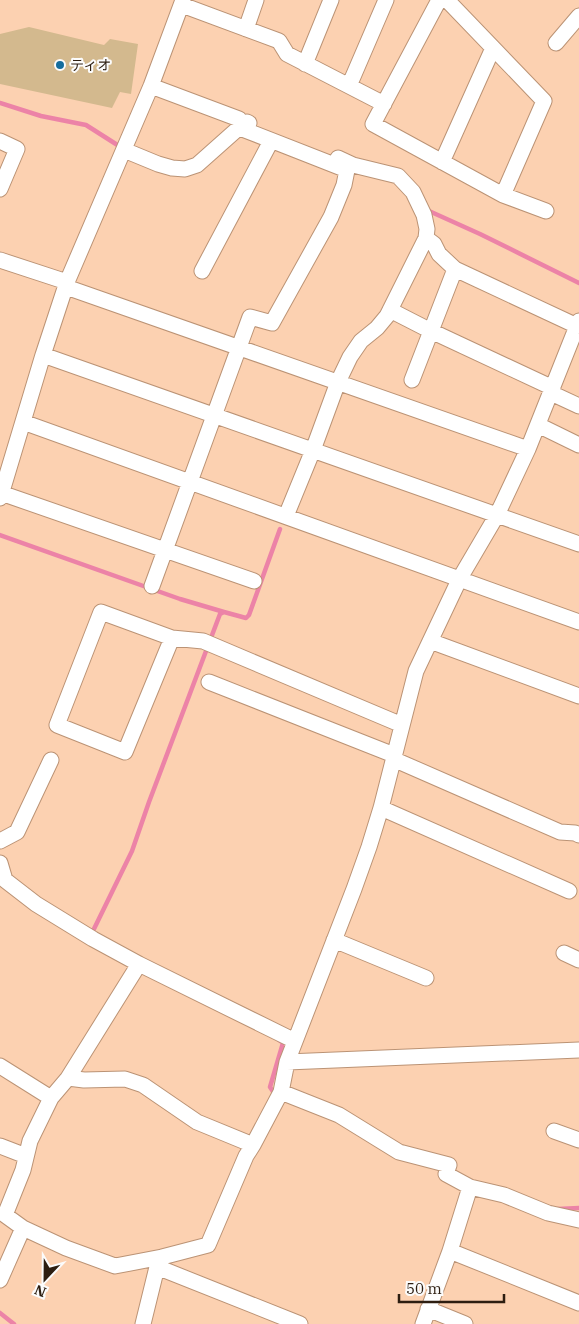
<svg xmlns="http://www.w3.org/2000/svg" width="579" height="1324" font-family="'IBM Plex Serif','Noto Sans JP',serif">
  <rect width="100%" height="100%" fill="#fcd1b1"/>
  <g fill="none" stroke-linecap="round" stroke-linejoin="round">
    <path stroke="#ec83a7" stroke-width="4.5" d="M 0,103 L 41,116 L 86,125 L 119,146
      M 429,211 L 480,234 L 579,283
      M 0,535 L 180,599 L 224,612
      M 92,933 L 132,851 L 149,802 L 220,614 L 224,612 L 246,618 L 249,615 L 280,529
      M 277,1095 L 274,1093 L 270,1087 L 283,1043 L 279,1040
      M 558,1209 L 579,1208
      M 0,1313 L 14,1324"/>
  </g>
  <path fill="#d3b98e" d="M 29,27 L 104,45 L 110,39 L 138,44 L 131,94 L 120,92 L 112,108 L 0,84 L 0,34 Z"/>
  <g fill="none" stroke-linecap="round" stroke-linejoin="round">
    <g stroke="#bb9375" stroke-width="17">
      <path id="street" d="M 439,0 L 373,124 L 503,195 L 546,211
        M 447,0 L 544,101 L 503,195
        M 182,5 L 279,41 L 287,54 L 384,104
        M 246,29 L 256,0
        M 556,43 L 579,16
        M 305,64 L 331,0
        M 151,86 L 239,119 L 245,130 L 347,170 L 344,185 L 331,217 L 272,323 L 250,317 L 152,586
        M 349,86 L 386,0
        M 0,141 L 17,149 L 0,189
        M 124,150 L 158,164 L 172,168 L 185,169 L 197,165 L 242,125 L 247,122 L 249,123
        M 442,162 L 493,48
        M 426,238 L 434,244 L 439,254 L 455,269
        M 0,260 L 67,282
        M 202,271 L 271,141
        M 66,287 L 528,449
        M 390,310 L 431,331 L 553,388
        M 43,355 L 579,544
        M 412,380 L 455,269 L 577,326
        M 551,393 L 579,406
        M 23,422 L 579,622
        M 538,425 L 579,445
        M 1,493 L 254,581
        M 0,498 L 43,355 L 67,282 L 151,86 L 183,0
        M 286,516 L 313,450 L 338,382 L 350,357 L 361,341 L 377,328 L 387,316 L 426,238 L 427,229 L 424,215 L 413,192 L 398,176 L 353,165 L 338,158
        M 172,638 L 125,752 L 57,725 L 101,612 L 172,638 L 203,641 L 402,725
        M 430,641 L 579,696
        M 209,682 L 394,755
        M 393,759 L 560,832 L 575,833 L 579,835
        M 381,808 L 569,891
        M 0,841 L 17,832 L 51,760
        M 0,863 L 5,880 L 36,904 L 93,939 L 139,964 L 295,1041
        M 334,940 L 426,978
        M 564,953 L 579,960
        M 139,964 L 68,1078 L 51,1098 L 30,1141 L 23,1170 L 5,1215 L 23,1228 L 66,1248 L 115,1266 L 162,1257
        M 287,1062 L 579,1050
        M 0,1066 L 51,1098
        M 68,1078 L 84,1080 L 125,1079 L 143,1085 L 197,1122 L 253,1145
        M 281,1092 L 339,1115 L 399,1152 L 449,1165 L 446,1174 L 470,1187
        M 554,1131 L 579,1140
        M 0,1146 L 26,1156
        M 450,1251 L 470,1187 L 504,1195 L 548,1213 L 579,1220
        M 157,1267 L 300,1324
        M 0,1280 L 23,1228
        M 428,1309 L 465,1324
        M 143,1324 L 157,1267 L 162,1257 L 208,1245 L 246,1156 L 253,1145 L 281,1092 L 287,1062 L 354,889 L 369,847 L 381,808 L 416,671 L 460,578 L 497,515 L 528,449 L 579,321
        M 423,1324 L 450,1251 L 579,1303"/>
    </g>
    <use href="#street" stroke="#fff" stroke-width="15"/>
  </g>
  <circle fill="#156d9d" stroke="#fcfcfc" stroke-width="2" cx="60" cy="65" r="5"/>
  <g text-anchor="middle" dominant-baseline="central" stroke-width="4" stroke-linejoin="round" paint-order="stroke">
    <g font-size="14" fill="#2d1e11" stroke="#fcfcfc" text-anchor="start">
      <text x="70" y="65">ティオ</text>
    </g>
  </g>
  <g transform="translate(45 1279) rotate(202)" stroke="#fcfcfc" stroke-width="4" paint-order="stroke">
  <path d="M0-4L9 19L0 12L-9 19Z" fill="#2d1e11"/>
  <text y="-8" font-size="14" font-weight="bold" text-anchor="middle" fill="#2d1e11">N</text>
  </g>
  <path d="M399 1294v8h105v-8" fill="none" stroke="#2d1e11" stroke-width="2.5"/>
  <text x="406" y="1294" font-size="15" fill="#2d1e11" stroke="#fcfcfc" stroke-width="4" paint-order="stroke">50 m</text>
</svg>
